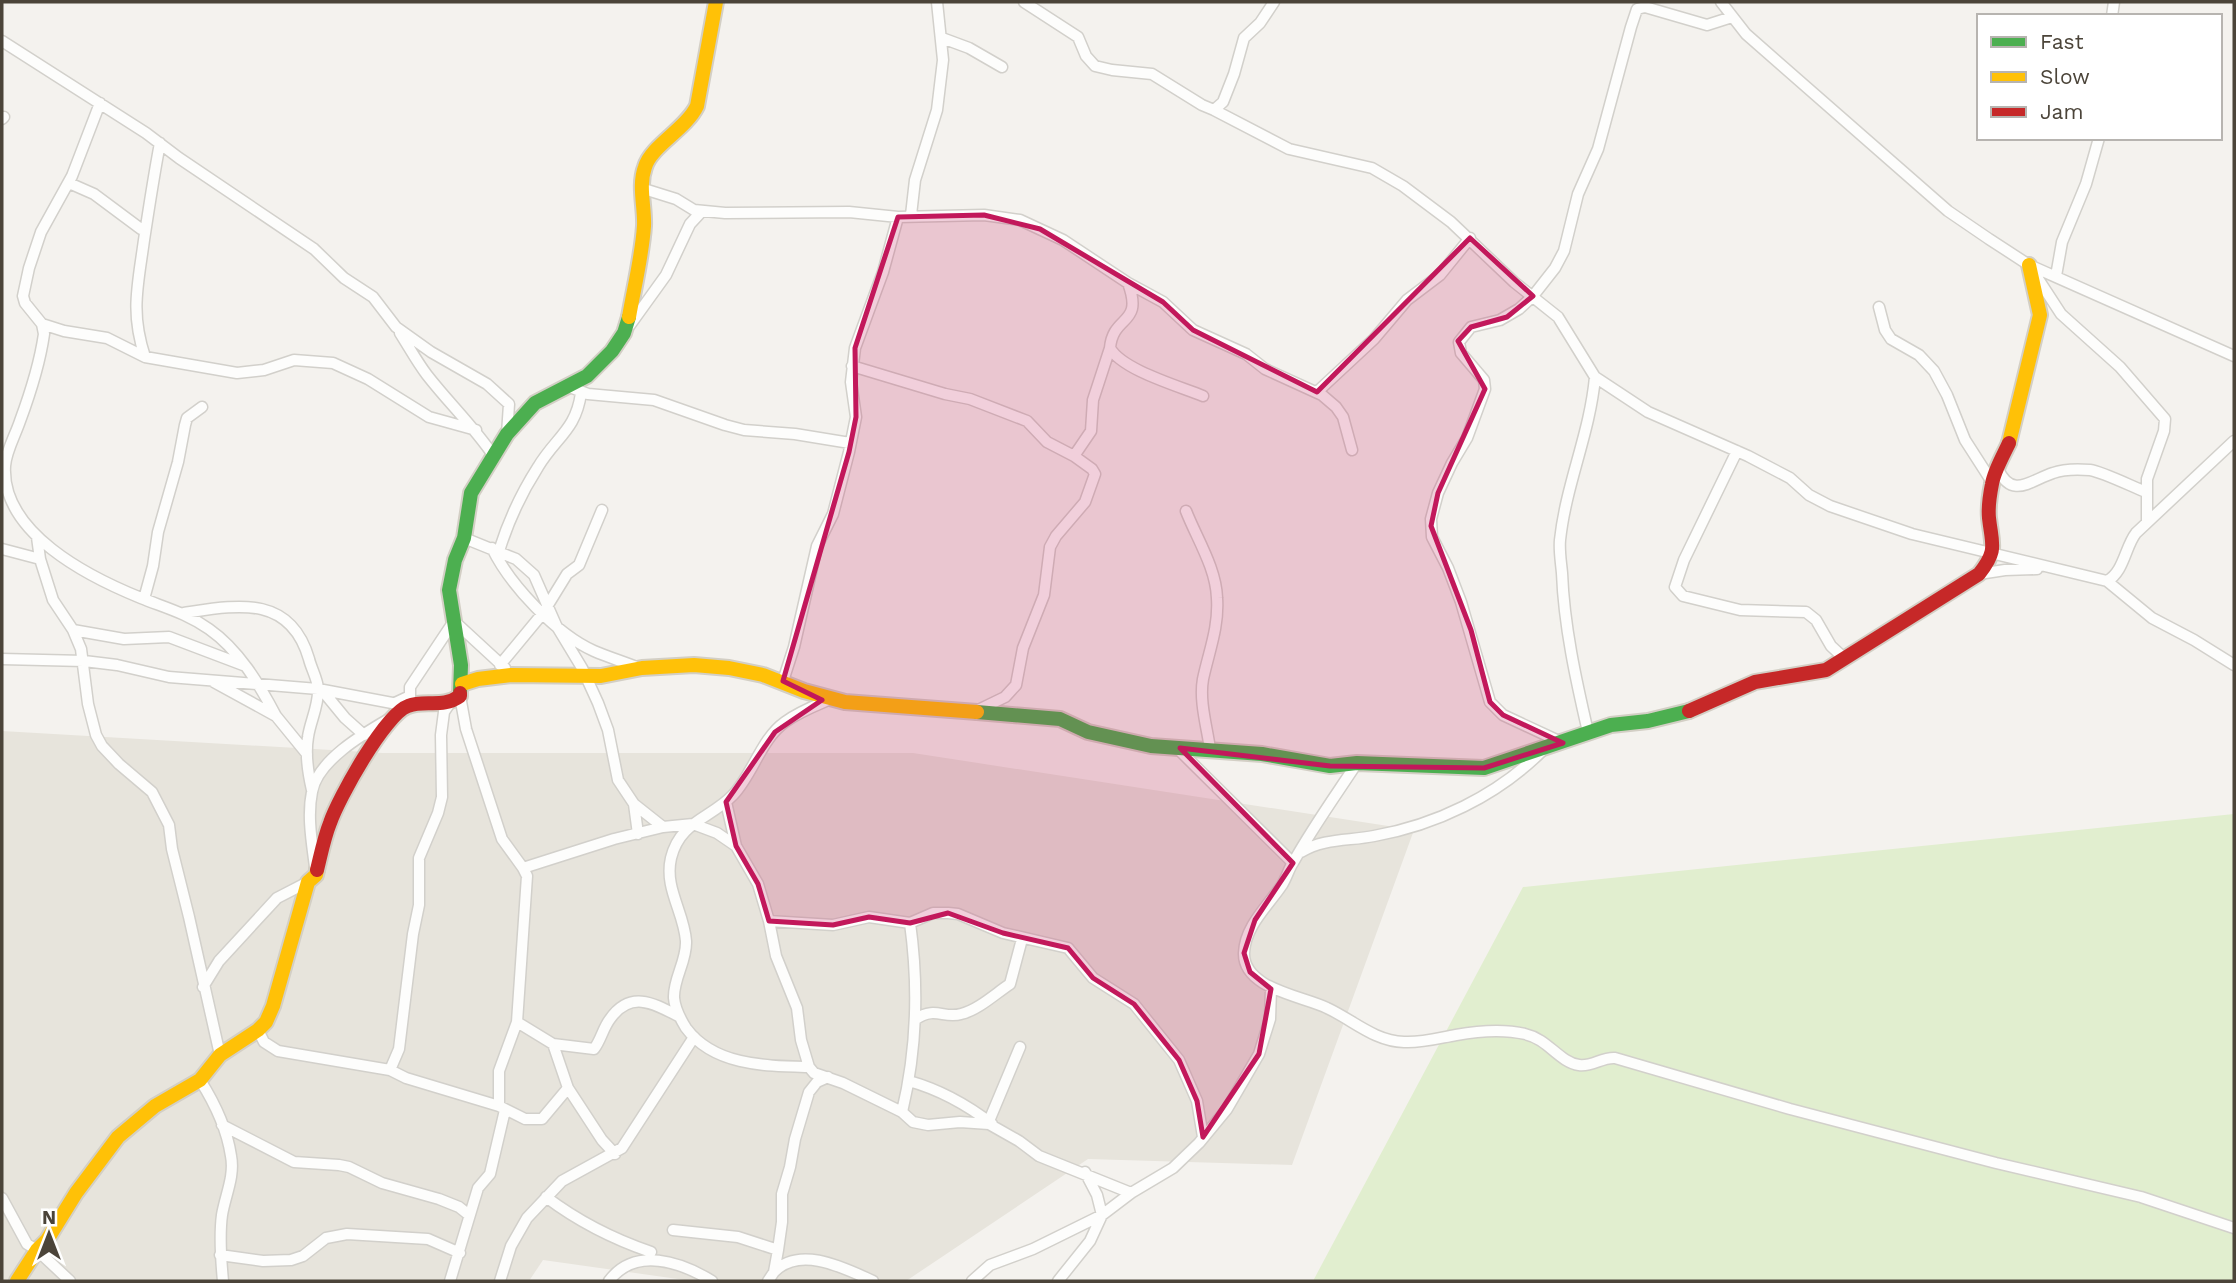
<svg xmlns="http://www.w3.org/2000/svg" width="2236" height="1283" font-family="'Work Sans',sans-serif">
  <rect width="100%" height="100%" fill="#f4f2ee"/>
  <path fill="#e7e4dc" d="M 2,731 L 383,753 L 913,753 L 1414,830 L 1292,1165 L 1088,1159 L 906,1281 L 692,1281 L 543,1260 L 529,1281 L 2,1281 Z"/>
  <path fill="#e1eecf" d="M 2234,814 L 2234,1281 L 1313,1281 L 1523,887 Z"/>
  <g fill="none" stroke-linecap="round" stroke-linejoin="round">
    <g stroke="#d2d0cb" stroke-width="13">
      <path id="street" d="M 1024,2 L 1078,37 L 1086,56 L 1095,66 L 1112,70 L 1152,74 L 1202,105 L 1214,110 L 1223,102 L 1234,74 L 1244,38 L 1260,23 L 1274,2
        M 1721,2 L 1746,34 L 1948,211 L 1989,239 L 2029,265 L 2234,356
        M 2112,16 L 2114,2
        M 942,38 L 969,48 L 1002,67
        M 2,41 L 146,133 L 179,158 L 314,249 L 344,278 L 373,297 L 396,327 L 431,352 L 487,384 L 509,404 L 507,434
        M 100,103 L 72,176 L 41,232 L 29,268 L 23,296 L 25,303 L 42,324 L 44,334 C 40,362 30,394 20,421 C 15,436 6,451 5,466 C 1,533 89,577 141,598 C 166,608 186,613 209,629 C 239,650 259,684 276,716
        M 1214,110 L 1289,149 L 1372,168 L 1403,186 L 1451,222 L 1514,282 L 1558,317 L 1595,377 L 1648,412 L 1748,456 L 1790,478 L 1809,495 L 1830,506 L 1912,534 L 2107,581 C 2124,572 2125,547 2136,533 L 2234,441
        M 2,119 L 4,117
        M 69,183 L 94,194 L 141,229
        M 644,189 L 676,199 L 694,210 L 725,213 L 849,212 L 898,217 L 984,215 L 1020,220 L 1063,240 L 1128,283 L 1163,302 L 1193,330 L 1246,354 L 1265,369 L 1322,395 L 1336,407 L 1343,417 L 1352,450
        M 911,215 L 915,180 L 937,110 L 943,60 L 937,2
        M 2033,271 L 2061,314 L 2120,367 L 2165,419 L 2164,431 L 2147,479 L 2147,521
        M 2056,276 L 2062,242 L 2086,184 L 2099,138
        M 1128,283 C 1144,326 1113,314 1110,348 C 1122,370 1179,386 1203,396
        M 1879,307 L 1885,330 L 1891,339 L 1919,355 L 1934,371 L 1947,395 L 1965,440 L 1992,482
        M 42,324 L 64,331 L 107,338 L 145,357 L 237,373 L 264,370 L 294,360 L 333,363 L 368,379 L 429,417 L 476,430
        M 630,325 L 666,275 L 690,224 L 702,211
        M 400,333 C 409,347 417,362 427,375 C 448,402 473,426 493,455
        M 145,357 C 130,312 138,285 144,240 C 149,207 154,175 160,143
        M 852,366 L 945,394 L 970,399 L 1027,421 L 1047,442 L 1074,456 L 1092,469 L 1095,474 L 1085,502 L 1056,536 L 1050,547 L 1044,595 L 1023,648 L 1016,685 L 1005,697 L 974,712
        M 567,386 L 588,394 L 654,400 L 725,425 L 744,430 L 795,434 L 850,443
        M 1317,392 L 1374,339 L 1407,300 L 1440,275 L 1470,238
        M 1737,451 L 1684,560 L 1675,587 L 1683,596 L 1740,610 L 1806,612 L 1816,620 L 1831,646 L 1845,659
        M 1074,456 L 1091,431 L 1093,400 L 1110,348
        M 1998,469 C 2012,500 2031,480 2053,473 C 2064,469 2078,469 2090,470 C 2103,472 2133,487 2146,492
        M 1186,511 C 1197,539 1216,568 1217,598 C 1219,627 1209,651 1203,679 C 1199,701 1207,727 1210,749
        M 37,537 L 40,559 L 53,600 L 73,630 L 81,649 L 88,704 L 96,735 L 102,746 L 119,764 L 152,792 L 169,825 L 172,849 L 189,917 L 220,1055
        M 464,538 L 516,559 L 534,575 L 556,625 L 582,668 L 598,703 L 608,730 L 618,780 L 634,804 L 663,827
        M 492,548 C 510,585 556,634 594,651 C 608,657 624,662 639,668
        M 2,549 L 40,559
        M 499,551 C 508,522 522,492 538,467 C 556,437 576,430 581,393
        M 1979,574 L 2005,570 L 2037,569
        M 2107,581 L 2152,618 L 2194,640 L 2234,665
        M 144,599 L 153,566 L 158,532 L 178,462 L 185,425 L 187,418 L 202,407
        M 184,613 C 237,605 290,594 309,659 C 311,668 318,680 318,689 C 319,705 310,722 308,737 C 305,754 308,773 312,790
        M 73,630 L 124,639 L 169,637 L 243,665
        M 2,659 L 84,661 L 117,665 L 169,677 L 318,689 L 408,706
        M 500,665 L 543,613 L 567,574 L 579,565 L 602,510
        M 783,681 L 794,647 L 817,546 L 833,514 L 849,452 L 856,417 L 851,382 L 855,348 L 883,272 L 898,217
        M 214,682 L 276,716 L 307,754
        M 322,690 L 345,718 L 364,735
        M 460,696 L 466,729 L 502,839 L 523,868 L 527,876 L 517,1022 L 499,1071 L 499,1106
        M 395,703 L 410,696 L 410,687 L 454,621 L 505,668
        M 1588,732 C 1576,680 1564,626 1562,573 C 1561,562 1559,551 1560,540 C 1566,484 1590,433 1595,377
        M 1563,743 L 1503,715 L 1490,702 L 1461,602 L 1448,568 L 1432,537 L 1431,519 L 1438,493 L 1452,463 L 1467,438 L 1485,389 L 1484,380 L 1461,353 L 1459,342 L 1471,327 L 1500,320 L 1519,309 L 1533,296 L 1555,268 L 1564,251 L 1578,194 L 1598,149 L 1631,27 L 1637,9 L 1645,7 L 1707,25 L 1732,17
        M 1177,748 L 1293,863
        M 1357,763 C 1336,795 1313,827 1294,861 C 1289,868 1287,877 1282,885 C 1268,906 1245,926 1244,953 C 1243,989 1303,996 1327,1008 C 1353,1020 1374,1041 1404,1042 C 1422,1043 1439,1038 1456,1035 C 1478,1031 1504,1029 1525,1034 C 1548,1039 1559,1062 1579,1065 C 1592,1067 1602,1057 1615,1058 L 1790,1109 L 1996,1163 L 2141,1197 L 2234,1228
        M 726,802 L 736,846
        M 634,804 L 638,834
        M 1301,852 C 1324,838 1349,841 1374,836 C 1436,825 1496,796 1541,752
        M 315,867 C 312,843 307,816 312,792 C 317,761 363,734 389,719
        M 523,868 L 614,839 L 663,827 L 693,824 L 717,833 L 736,846 L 758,884 L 769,921 L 776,956 L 797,1008 L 801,1040 L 809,1067 L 814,1073 L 843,1083 L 902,1112 L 913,1122 L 928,1125 L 960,1122 L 989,1124 L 1019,1141 L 1039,1156 L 1131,1193
        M 769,921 L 833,925 L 869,917 L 910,923 L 933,913 L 948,913 L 958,914 L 1003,933 L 1068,948 L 1093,978 L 1134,1004 L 1179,1060 L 1197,1101 L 1203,1137
        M 203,987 L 219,961 L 277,898 L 308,882
        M 916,1019 C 935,1006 944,1019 961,1014 C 978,1010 995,994 1010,984 L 1022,939
        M 517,1022 L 553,1044 L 568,1088 L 602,1140 L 615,1154
        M 258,1030 L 264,1042 L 278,1051 L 390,1070 L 406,1078 L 499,1106 L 525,1119 L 542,1119 L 568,1088
        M 553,1044 L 594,1049 C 601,1040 603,1028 610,1019 C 631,989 655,1004 680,1017
        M 809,1067 C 766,1066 714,1066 686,1028 C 681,1020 675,1009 674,998 C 673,979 687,961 686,941 C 684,912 664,888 671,858 C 680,821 710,819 733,795 C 753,774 761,739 785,722 C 800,711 817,705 833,698
        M 390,1070 L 399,1049 L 413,934 L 419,905 L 419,858 L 438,813 L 442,797 L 441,735 L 444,712 L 450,703
        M 200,1080 C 214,1102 227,1129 231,1156 C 235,1176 225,1196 222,1215 C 219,1237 221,1260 223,1281
        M 909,1081 C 941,1090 966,1104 992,1124
        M 902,1112 C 917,1049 919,988 910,923
        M 989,1121 L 1020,1047
        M 222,1125 L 294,1162 L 339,1165 L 349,1167 L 382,1183 L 439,1199 L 459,1207 L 469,1215
        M 546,1197 C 579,1222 613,1239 651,1252
        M 2,1198 L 27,1244 L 37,1250 L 70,1281
        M 673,1230 L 738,1237 L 778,1250
        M 220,1255 L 263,1261 L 291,1260 L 303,1256 L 326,1238 L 347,1234 L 428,1239 L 460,1253
        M 774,1272 C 800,1245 844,1268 873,1281
        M 450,1281 L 478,1188 L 490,1174 L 505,1110
        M 500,1281 L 511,1246 L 527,1218 L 562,1181 L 622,1148 L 694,1037
        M 609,1281 C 635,1246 681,1262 712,1281
        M 768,1281 L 774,1272 L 778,1250 L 782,1222 L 782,1194 L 790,1167 L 795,1139 L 809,1092 L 817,1082 L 828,1077
        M 972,1281 L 990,1265 L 1033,1249 L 1102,1215 L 1131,1193 L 1173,1168 L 1199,1143 L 1227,1109 L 1259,1054 L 1270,1019 L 1271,989
        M 1058,1281 L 1090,1241 L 1102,1215 L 1097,1195 L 1085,1172"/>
    </g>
    <g stroke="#d3cfc5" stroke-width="18">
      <path id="fast" d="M 460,693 L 461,665 L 449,590 L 455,560 L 464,538 L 471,493 L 507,434 L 535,403 L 587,376 L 612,351 L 624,333 L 629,317
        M 977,712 L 1060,719 L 1088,732 L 1151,746 L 1262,754 L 1330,766 L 1357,763 L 1484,768 L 1611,725 L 1648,721 L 1689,711"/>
    </g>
    <g stroke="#d3cfc5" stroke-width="18">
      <path id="slow" d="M 629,317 C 634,288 642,256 644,226 C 645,207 638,186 645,167 C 651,146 686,129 697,106 L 716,2
        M 2009,443 L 2040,315 L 2029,265
        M 462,684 L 478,679 L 511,675 L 601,676 L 642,668 L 694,665 L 729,668 L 763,675 L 804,691 L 845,702 L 977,712
        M 17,1281 L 37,1250 L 47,1240 L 76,1193 L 118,1137 L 155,1106 L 200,1080 L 220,1055 L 258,1030 L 266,1022 L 273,1006 L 308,882 L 316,875 L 317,870"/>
    </g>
    <g stroke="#d3cfc5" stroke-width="18">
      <path id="jam" d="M 1689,711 L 1755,682 L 1826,670 L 1979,574 C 1998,550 1992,545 1989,518 C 1988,508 1990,494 1992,484 C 1994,471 2003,456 2009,443
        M 317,870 C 321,854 324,838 330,823 C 338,799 385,714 408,706 C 426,699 442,709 460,696 L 460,693"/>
    </g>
    <use href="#street" stroke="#fdfdfc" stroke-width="10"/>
    <use href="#fast" stroke="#4caf50" stroke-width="14"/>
    <use href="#slow" stroke="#ffc107" stroke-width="14"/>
    <use href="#jam" stroke="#c62828" stroke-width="14"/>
  </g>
  <path fill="#c2185b" fill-opacity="0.2" stroke="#c2185b" stroke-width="5" stroke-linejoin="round" d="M 984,215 L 1040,229 L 1163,302 L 1193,330 L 1317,392 L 1470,238 L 1533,296 L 1507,317 L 1471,327 L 1458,341 L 1485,389 L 1438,493 L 1431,526 L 1471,630 L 1490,702 L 1503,715 L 1563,743 L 1484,768 L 1330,766 L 1180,748 L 1293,863 L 1255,920 L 1244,953 L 1250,972 L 1271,989 L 1259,1054 L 1203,1137 L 1197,1101 L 1179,1060 L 1134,1004 L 1093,978 L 1068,948 L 1003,933 L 948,913 L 910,923 L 869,917 L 833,925 L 769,921 L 758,884 L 736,846 L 726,802 L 775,732 L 822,700 L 783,681 L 849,452 L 856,417 L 855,348 L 898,217 Z"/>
  <rect width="2236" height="1283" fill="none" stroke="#4b4439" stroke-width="7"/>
  <rect x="1977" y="14" width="245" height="126" fill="#ffffff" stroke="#b7b4b0" stroke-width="2"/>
  <rect x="1991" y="37" width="35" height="10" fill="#4caf50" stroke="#b7b4b0" stroke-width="2"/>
  <text x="2040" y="49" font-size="21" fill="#4b4439">Fast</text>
  <rect x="1991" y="72" width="35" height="10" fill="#ffc107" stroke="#b7b4b0" stroke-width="2"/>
  <text x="2040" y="84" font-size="21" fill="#4b4439">Slow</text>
  <rect x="1991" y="107" width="35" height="10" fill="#c62828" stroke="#b7b4b0" stroke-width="2"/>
  <text x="2040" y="119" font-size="21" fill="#4b4439">Jam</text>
  <g transform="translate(49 1234)" stroke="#ffffff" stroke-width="5" paint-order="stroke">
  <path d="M0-5L12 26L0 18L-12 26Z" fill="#4b4439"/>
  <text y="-10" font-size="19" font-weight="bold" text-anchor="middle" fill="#4b4439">N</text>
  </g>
</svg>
